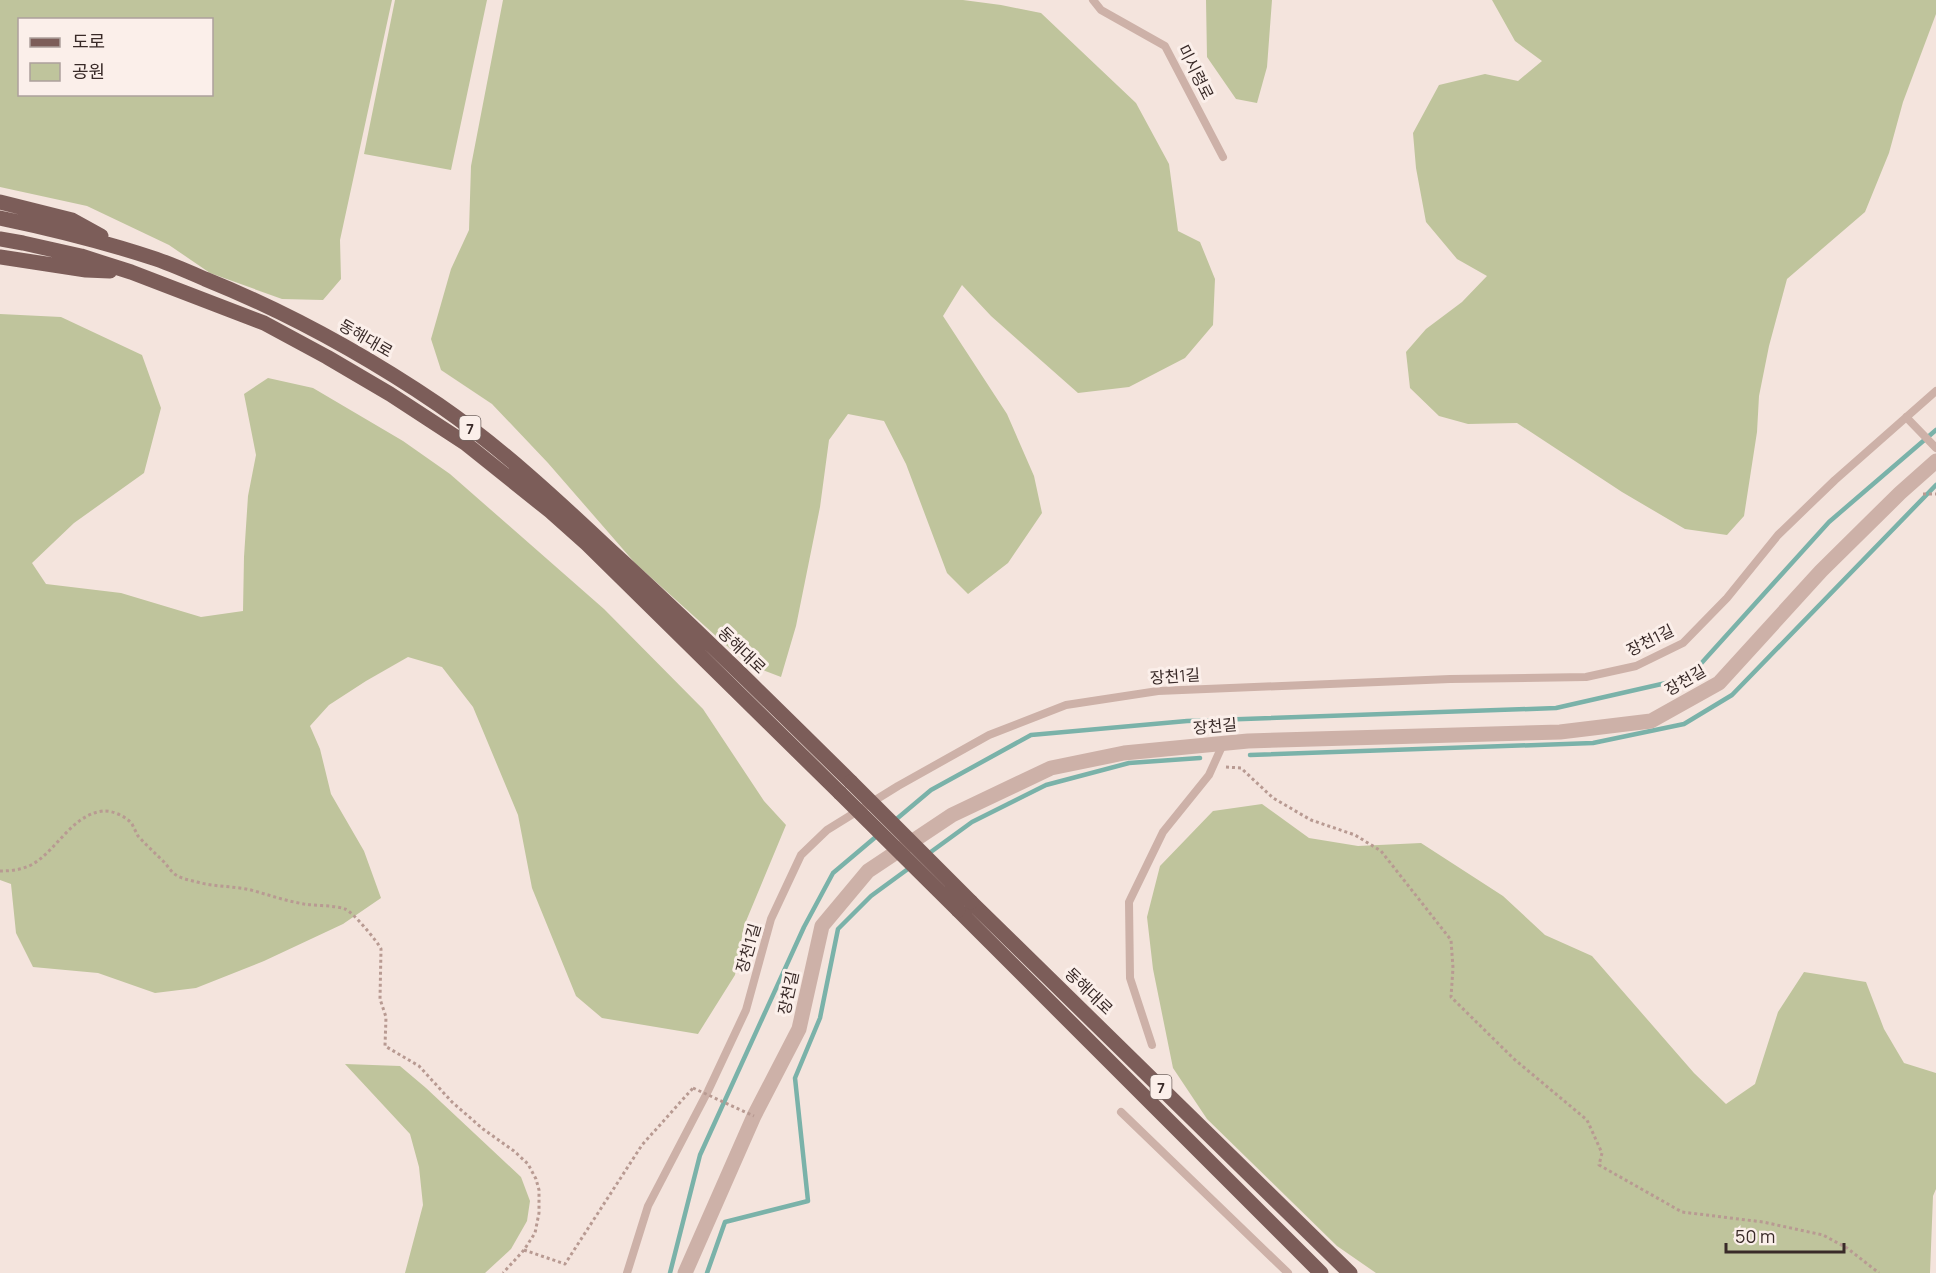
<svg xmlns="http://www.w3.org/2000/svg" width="1936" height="1273" font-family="Manrope,'Noto Sans KR',sans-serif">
  <rect width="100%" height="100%" fill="#f4e4dd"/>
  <path fill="#bfc49c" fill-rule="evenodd" d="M 0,0 L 392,0 L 340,240 L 341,279 L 323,300 L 282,299 L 210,273 L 169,245 L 87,206 L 0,187 ZM 20,20 L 212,20 L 212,94 L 20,94 Z
    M 395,0 L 487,0 L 451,170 L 364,154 Z
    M 503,0 L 963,0 L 1001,5 L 1041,13 L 1136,103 L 1169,164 L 1178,231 L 1200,242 L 1215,279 L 1213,325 L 1185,358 L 1129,387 L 1078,393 L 991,316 L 962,285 L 943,316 L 1007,414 L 1034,476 L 1042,513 L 1008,563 L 968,594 L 947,573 L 906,464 L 884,421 L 848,414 L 829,440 L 820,507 L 796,626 L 781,677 L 747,664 L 635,563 L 548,463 L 492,404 L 441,370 L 431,339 L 451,269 L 469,230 L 471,166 Z
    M 1206,0 L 1272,0 L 1267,67 L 1257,103 L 1236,99 L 1207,57 Z
    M 1492,0 L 1936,0 L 1936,14 L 1903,102 L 1889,153 L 1865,212 L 1787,279 L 1769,346 L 1759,396 L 1757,432 L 1744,516 L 1727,535 L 1685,529 L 1622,492 L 1517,423 L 1468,424 L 1439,416 L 1410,388 L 1406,352 L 1426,329 L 1462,302 L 1487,276 L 1457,259 L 1426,222 L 1416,168 L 1413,133 L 1439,85 L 1485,74 L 1518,81 L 1542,61 L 1515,41 Z
    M 0,314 L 61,317 L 142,355 L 161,408 L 144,473 L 74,523 L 32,563 L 46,584 L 121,593 L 201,617 L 243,611 L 244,557 L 248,496 L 256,455 L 244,394 L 268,378 L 313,388 L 403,441 L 450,474 L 604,609 L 703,709 L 764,801 L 786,825 L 744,926 L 735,975 L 698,1034 L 602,1018 L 576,996 L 532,888 L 518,815 L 473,707 L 442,667 L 408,657 L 366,681 L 329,705 L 310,726 L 320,749 L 331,794 L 364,851 L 381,898 L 343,924 L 264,961 L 196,988 L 155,993 L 98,973 L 33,967 L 16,933 L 11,884 L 0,880 Z
    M 1262,804 L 1309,838 L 1358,846 L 1421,843 L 1503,896 L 1545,935 L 1592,956 L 1694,1073 L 1726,1104 L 1755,1084 L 1778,1012 L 1804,972 L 1866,982 L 1884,1029 L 1904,1063 L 1936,1073 L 1936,1189 L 1933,1196 L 1930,1273 L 1376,1273 L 1337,1246 L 1207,1119 L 1173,1068 L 1153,969 L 1147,917 L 1160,866 L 1213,811 Z
    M 345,1064 L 400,1066 L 426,1088 L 521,1177 L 530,1201 L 527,1221 L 511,1249 L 485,1273 L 405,1273 L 423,1205 L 419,1167 L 410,1134 Z"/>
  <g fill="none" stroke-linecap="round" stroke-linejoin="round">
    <path stroke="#7ab2a9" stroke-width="4.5" d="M 1250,755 L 1593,743 L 1684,724 L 1732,695 L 1936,485
      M 893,822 L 931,790 L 1031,735 L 1187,721 L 1556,708 L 1688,678 L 1829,522 L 1936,430
      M 928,854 L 972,822 L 1046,785 L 1129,763 L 1200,758
      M 670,1273 L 700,1155 L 804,927 L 833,873 L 878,835
      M 707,1273 L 725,1222 L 808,1201 L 795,1078 L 820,1018 L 838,929 L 871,896 L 912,866"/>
    <path stroke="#b89a92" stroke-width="3" stroke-dasharray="3 3" stroke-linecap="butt" d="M 1923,494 L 1936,494
      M 1226,767 L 1241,768 L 1273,798 L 1311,820 L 1355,835 L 1381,851 L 1451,940 L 1453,968 L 1451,997 L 1514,1059 L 1587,1120 L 1602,1153 L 1599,1165 L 1682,1212 L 1763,1222 L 1823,1235 L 1847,1248 L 1879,1273
      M 0,871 C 10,871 21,870 31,865 C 57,851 71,815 103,811 C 112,810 127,817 132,824 C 134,828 136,832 138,836 C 146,845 155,853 164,862 C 168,866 171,872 176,875 C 182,879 190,880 197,882 C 215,887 234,886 251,890 C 269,895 286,901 304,904 C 317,906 333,905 345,909 C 352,911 378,942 381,949 L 380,999 L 386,1017 L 385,1046 L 419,1066 L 452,1102 L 483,1129 L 514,1151 L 528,1164 L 536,1179 L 539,1190 L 539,1213 L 535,1233 L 524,1250 L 503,1273
      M 524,1250 L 565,1264 L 642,1145 L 693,1088"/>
    <path stroke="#cdb1a8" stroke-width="8" d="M 1093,0 L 1101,10 L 1165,46 L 1223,157
      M 1906,417 L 1936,448
      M 1152,1045 L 1130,978 L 1129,902 L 1163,832 L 1209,775 L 1223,744
      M 1121,1112 L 1288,1273
      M 627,1273 L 648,1206 L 708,1091 L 746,1010 L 771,919 L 801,855 L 827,830 L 898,786 L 989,735 L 1066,705 L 1158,691 L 1450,679 L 1586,677 L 1636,666 L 1683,643 L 1727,598 L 1778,535 L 1835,480 L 1936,391"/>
    <path stroke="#cdb1a8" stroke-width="15" d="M 685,1273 L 754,1116 L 799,1029 L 822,926 L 868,871 L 952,815 L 1051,768 L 1124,753 L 1248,741 L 1560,732 L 1651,721 L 1719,683 L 1821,571 L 1900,493 L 1936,461"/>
    <path stroke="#7c5d59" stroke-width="15" d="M 0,202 L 72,220 L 101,236
      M 0,218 C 53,229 105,242 156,259 C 173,265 189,272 205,279 C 287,312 365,355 439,405 C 500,447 556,499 610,550 C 692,625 771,703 851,782
      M 0,239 L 23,243 L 81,256 L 131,272 L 264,323 L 327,357 L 390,394 L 465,443 L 550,511 L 587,544 L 840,793
      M 0,257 L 86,270 L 110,271
      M 971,902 L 1350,1273
      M 958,910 L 1321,1273"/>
    <path stroke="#b89a92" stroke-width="3" stroke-dasharray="3 3" stroke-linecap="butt" d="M 693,1088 L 754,1116"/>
    <path stroke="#7c5d59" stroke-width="15" d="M 851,782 L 971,902
      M 840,793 L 958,910"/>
  </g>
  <g text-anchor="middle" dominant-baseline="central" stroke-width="6" stroke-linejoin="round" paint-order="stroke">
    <g fill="#fbefea" stroke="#736562" stroke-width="1.5">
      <rect x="459.5" y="416" width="21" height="24" rx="4.5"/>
      <rect x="1150.5" y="1075" width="21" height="24" rx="4.5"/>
    </g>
    <g font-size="15" font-weight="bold" fill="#392a28">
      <text x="470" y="428">7</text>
      <text x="1161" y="1087">7</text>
    </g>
    <g font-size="16" fill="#392a28" stroke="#fbefea">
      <text transform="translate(1196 72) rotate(63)">미시령로</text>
      <text transform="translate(366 338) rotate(30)">동해대로</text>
      <text transform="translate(1650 640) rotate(-26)">장천1길</text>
      <text transform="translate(742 650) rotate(44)">동해대로</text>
      <text transform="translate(1175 676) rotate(-4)">장천1길</text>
      <text transform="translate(1685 680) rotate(-30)">장천길</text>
      <text transform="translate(1215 726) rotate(-5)">장천길</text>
      <text transform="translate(748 948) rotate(-74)">장천1길</text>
      <text transform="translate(1089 991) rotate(44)">동해대로</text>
      <text transform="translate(788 993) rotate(-78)">장천길</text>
    </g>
  </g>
  <rect x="18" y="18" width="195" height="78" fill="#fbefea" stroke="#ada09c" stroke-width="1.5"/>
  <rect x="30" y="38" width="30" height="9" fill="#7c5d59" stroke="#ada09c" stroke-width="1.5"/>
  <text x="72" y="48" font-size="18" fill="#392a28">도로</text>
  <rect x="30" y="63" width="30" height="18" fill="#bfc49c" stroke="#ada09c" stroke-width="1.5"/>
  <text x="72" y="78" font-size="18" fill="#392a28">공원</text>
  <path d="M1726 1243v9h118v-9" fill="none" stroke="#392a28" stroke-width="3"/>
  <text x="1735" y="1243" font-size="18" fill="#392a28" stroke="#fbefea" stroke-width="4.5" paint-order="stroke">50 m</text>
</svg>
